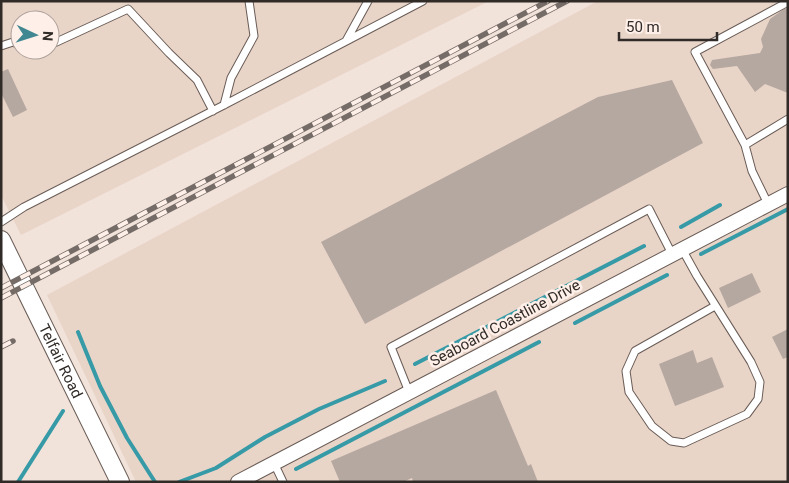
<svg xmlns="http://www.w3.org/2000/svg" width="789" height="483" font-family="Roboto,sans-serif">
  <rect width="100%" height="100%" fill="#f1e2da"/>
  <path fill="#e9d4c8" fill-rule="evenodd" d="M 1,1 L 489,1 L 21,235 L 1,195 ZM 20,20 L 50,20 L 50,50 L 20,50 Z
    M 598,1 L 788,1 L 788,482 L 136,482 L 47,295 Z"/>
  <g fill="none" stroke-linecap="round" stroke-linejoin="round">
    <path stroke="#379aa7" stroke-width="4" d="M 681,227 L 720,205
      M 701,254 L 788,209
      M 575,323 L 667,275
      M 78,332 L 100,386 L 127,438 L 155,482
      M 415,364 L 644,246
      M 296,469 L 539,342
      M 18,482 L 63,411
      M 179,482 L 216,468 L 265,437 L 319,409 L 385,381"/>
  </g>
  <path fill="#b5a8a0" d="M 788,8 L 788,93 L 765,84 L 755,92 L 737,66 L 713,69 L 710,65 L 712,60 L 760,53 L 763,47 L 761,39 L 770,19 L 784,9 Z
    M 8,69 L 27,110 L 13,117 L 1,93 L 1,72 Z
    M 672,80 L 703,143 L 365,324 L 321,242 L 598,97 Z
    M 752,273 L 761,292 L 728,308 L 719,288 Z
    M 788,329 L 788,357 L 783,359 L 772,337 Z
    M 693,350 L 697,363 L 712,357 L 724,387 L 675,406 L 659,364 Z
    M 496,390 L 528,466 L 531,464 L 538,482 L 413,482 L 412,478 L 403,482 L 340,482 L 331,461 Z"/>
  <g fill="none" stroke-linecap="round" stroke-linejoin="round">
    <g stroke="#695c56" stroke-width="9">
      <path id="service" d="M 346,41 L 368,1
        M 50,45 L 128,9 L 169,53 L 197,80 L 213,111
        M 1,46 L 13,42 L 20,45
        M 34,50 L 37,51 L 39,50
        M 224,105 L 231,78 L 254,36 L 249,1
        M 745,145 L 695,52 L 788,2
        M 768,204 L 752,171 L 745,145 L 788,119
        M 1,222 L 24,207 L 224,105 L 423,1
        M 682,249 L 697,276 L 751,362 L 760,382 L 758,399 L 747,414 L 684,443 L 671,441 L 652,426 L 629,392 L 626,371 L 635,351 L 715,306
        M 409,392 L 391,347 L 649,209 L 672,254
        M 274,463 L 283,482"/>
    </g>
    <g stroke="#695c56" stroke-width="16">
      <path id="minor" d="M 238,482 L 788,194"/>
    </g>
    <g stroke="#695c56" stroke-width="20">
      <g id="tertiary">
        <path id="s1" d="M 1,240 L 120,482"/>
      </g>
    </g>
    <use href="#service" stroke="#fff" stroke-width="7"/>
    <use href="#minor" stroke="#fff" stroke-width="14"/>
    <use href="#tertiary" stroke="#fff" stroke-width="18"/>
    <g stroke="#756c67" stroke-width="5.5">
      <path id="rail" d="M 1,288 L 548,1
        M 1,298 L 567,1
        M 1,347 L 13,341"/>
    </g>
    <use href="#rail" stroke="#feefe8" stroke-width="4" stroke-dasharray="11" stroke-linecap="butt"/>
  </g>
  <g text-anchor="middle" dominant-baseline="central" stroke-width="5" stroke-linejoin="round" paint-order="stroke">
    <g font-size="15" fill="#312b28" stroke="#feefe8">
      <text transform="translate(505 323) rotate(-28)">Seaboard Coastline Drive</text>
      <text stroke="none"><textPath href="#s1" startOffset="135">Telfair Road</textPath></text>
    </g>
  </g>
  <rect width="789" height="483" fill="none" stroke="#312b28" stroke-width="5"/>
  <g transform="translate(35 35) rotate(94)"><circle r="24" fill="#feefe8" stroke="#aca19b"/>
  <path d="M0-4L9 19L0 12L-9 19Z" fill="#408791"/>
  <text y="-8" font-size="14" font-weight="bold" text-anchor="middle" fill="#312b28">N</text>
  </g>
  <path d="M619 32v8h98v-8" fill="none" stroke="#312b28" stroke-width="2.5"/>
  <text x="626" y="32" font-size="15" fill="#312b28" stroke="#feefe8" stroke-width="4" paint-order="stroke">50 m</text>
</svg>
